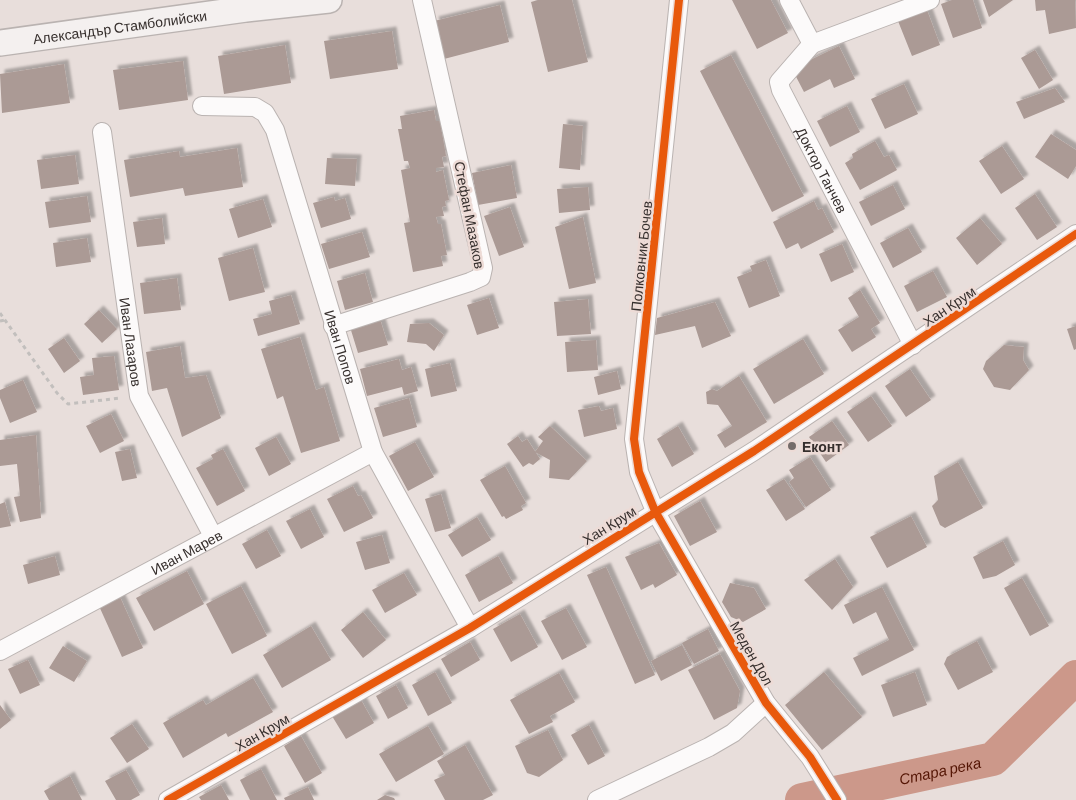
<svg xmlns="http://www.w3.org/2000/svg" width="1076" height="800" font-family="Barlow,sans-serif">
  <defs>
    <filter id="shadow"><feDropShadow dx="4.5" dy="-4.5" stdDeviation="1" flood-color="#0004"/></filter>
  </defs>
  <rect width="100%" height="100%" fill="#e8dedb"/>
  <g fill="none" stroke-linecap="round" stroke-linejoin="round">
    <path stroke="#cc988a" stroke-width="5.5" d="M 808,799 L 809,800"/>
    <path stroke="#cc988a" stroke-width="34" id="s1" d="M 802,800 L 993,759 L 1076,677"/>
  </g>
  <path fill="#ab9a95" filter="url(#shadow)" d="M 538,0 L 572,0 L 588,62 L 548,72 L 531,2 Z
    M 732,0 L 771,0 L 788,33 L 757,49 Z
    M 952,0 L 973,0 L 982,28 L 953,38 L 941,4 Z
    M 983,0 L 1013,0 L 989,17 Z
    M 1035,0 L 1075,0 L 1076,28 L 1049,34 L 1045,10 L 1036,11 Z
    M 500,5 L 509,42 L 444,59 L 434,21 Z
    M 927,10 L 940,45 L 912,56 L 898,21 Z
    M 392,31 L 398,69 L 330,79 L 324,41 Z
    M 285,45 L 291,83 L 224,94 L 218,56 Z
    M 839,46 L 855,79 L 834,88 L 830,79 L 804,92 L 792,69 Z
    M 1035,50 L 1053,80 L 1039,89 L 1021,58 Z
    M 731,55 L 804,196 L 772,212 L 700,71 Z
    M 183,61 L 188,100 L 119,110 L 113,70 Z
    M 64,64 L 70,103 L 2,113 L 0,74 Z
    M 904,84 L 918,114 L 885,129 L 871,99 Z
    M 1055,88 L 1065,102 L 1024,119 L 1016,102 Z
    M 847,106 L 860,132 L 830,147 L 817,121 Z
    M 434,110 L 436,121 L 440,121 L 446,156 L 442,157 L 444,167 L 436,168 L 436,172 L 443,170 L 449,200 L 445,201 L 446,206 L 442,207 L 444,216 L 436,217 L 438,224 L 441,224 L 447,255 L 441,256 L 443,266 L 413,272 L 404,223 L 410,222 L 401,170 L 410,168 L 408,161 L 404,161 L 398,129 L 402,129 L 400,116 Z
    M 563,124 L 583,126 L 580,170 L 559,168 Z
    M 1051,134 L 1076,150 L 1076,166 L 1068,179 L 1035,157 Z
    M 875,141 L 884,157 L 889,155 L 897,170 L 860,190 L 845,163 L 853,158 L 852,154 Z
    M 1002,146 L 1024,179 L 1001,194 L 979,161 Z
    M 237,148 L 243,187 L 185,196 L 183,188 L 130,197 L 124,160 L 179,151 L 180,157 Z
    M 75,155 L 79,184 L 41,189 L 37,160 Z
    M 327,158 L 357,159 L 355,186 L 325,184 Z
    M 511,165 L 517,198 L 478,205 L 472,173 Z
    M 893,185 L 905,209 L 871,226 L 859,202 Z
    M 588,187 L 590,210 L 559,213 L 557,189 Z
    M 1035,194 L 1057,227 L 1037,240 L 1015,208 Z
    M 87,196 L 91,222 L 49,228 L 45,202 Z
    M 334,197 L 335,201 L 345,198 L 351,219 L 321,228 L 313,203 Z
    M 263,199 L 272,227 L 238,238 L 229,209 Z
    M 814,201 L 818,210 L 822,208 L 834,232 L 801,249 L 798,243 L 786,249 L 773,222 Z
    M 510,207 L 524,247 L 499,256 L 484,216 Z
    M 583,217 L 596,283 L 569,289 L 555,227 Z
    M 162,218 L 165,244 L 137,247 L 133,222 Z
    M 980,218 L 1002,244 L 977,265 L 956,238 Z
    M 908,228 L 922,252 L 893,268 L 880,243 Z
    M 362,232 L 370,257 L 329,269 L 321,244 Z
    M 87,238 L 91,262 L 56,267 L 53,243 Z
    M 842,244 L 854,272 L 831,282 L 819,254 Z
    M 253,248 L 265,292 L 229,301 L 218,258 Z
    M 766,260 L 780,296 L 749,308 L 737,277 L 752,271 L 750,266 Z
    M 933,271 L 947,297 L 917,312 L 904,286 Z
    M 365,273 L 373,302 L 345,310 L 337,281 Z
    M 177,278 L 181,310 L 144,314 L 140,283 Z
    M 860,290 L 880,323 L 871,329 L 876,337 L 852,352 L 838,330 L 859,317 L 848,298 Z
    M 291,295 L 300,324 L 258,336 L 253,319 L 272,314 L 269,301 Z
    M 489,298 L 499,328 L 477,335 L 467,305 Z
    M 588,299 L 591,334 L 557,336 L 554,302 Z
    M 715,302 L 731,336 L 702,348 L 695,326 L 655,335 L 657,318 Z
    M 99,310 L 117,329 L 102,343 L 84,324 Z
    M 380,319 L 388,345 L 358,353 L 350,327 Z
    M 429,323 L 444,335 L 434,351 L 426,344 L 407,342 L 410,324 Z
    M 1076,326 L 1076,349 L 1074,350 L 1067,329 Z
    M 300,337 L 316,390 L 324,387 L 340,441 L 301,453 L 283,396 L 277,399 L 261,349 Z
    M 64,338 L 80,361 L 64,373 L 48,349 Z
    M 803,339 L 824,374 L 774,404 L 753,369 Z
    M 596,340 L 598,370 L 567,372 L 565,342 Z
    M 1004,345 L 1024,347 L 1023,360 L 1029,370 L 1010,390 L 994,387 L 983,369 L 986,361 Z
    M 180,346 L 185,378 L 206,375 L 221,418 L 182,437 L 167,388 L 152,391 L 146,352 Z
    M 114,356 L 119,390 L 83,395 L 80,377 L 94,375 L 92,358 Z
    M 399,359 L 402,370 L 411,367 L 418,391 L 404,395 L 402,387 L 367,396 L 360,369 Z
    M 450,363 L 457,391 L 431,397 L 425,369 Z
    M 910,369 L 931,400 L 906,417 L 885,386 Z
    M 617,371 L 621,389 L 598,395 L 594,377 Z
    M 739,376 L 767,422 L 725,448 L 717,435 L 732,426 L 718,405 L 707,404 L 706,392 L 712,389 L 717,391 Z
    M 23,380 L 37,412 L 10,423 L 0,398 L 0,390 Z
    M 871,396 L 892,426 L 868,442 L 847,412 Z
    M 409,398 L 417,427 L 383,437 L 374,408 Z
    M 599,406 L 601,411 L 613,408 L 617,429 L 584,437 L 578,410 Z
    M 111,414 L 124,441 L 100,453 L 86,426 Z
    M 832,421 L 849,445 L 826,462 L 809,437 Z
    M 550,426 L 587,461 L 569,480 L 549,478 L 550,460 L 535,452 L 543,441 L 538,437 Z
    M 678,426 L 694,454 L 672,467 L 657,439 Z
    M 36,435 L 41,518 L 20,522 L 14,497 L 20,496 L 17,464 L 0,466 L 0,440 Z
    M 518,436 L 522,442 L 527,439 L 540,459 L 533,465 L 529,463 L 523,467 L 507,444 Z
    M 276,437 L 291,464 L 269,476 L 255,448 Z
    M 415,442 L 434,477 L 408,491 L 389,456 Z
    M 130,449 L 137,478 L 122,481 L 115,452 Z
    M 223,449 L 245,491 L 217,506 L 196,468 L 213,459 L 211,455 Z
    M 810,457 L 831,490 L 806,507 L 789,482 L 794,478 L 789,470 Z
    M 958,462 L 983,508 L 945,528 L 940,525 L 932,506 L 938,500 L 934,476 Z
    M 505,466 L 526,503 L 521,506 L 523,510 L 506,519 L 504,516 L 502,517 L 480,480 Z
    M 784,479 L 805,509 L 786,521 L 766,490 Z
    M 353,486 L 358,496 L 361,495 L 373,518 L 344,532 L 327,499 Z
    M 441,494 L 451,528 L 435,532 L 425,499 Z
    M 700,501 L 717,532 L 690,546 L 674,516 Z
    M 5,502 L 11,526 L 0,528 L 0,504 Z
    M 310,509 L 324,537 L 301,549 L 286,521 Z
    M 911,516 L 927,547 L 887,568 L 870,537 Z
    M 477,517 L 491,540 L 462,557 L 448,535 Z
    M 267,530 L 281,556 L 256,569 L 242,544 Z
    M 382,535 L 390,563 L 365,570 L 356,542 Z
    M 1003,541 L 1015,565 L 996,576 L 983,579 L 973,557 Z
    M 659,543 L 677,575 L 655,588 L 653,584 L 641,590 L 625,557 Z
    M 55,556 L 60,575 L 28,584 L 23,565 Z
    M 498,556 L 513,583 L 479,602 L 465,575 Z
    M 835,559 L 853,587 L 832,610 L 804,580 Z
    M 606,567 L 655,675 L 635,684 L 587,575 Z
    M 187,571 L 204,604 L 154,631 L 136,598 Z
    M 404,573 L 417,595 L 385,613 L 372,590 Z
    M 1022,578 L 1049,626 L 1030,636 L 1004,588 Z
    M 730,583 L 754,588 L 766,609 L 743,622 L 731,617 L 722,602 Z
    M 241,586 L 267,636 L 232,654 L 206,604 Z
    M 882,587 L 914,650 L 862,676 L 853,658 L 889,640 L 876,612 L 853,624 L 844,605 Z
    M 120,597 L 143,648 L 122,657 L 99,606 Z
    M 566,608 L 587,647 L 562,660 L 541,621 Z
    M 363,612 L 386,640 L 363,658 L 341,630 Z
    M 520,614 L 538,647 L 511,662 L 493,629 Z
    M 311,626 L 331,660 L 282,688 L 263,655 Z
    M 708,629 L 719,651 L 694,664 L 682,643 Z
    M 977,641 L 993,672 L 958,690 L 944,664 L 947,657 Z
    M 470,642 L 480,660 L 451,677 L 441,659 Z
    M 682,645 L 692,665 L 661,681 L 651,661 Z
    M 63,646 L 87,661 L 74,682 L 49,668 Z
    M 720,654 L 740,691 L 737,708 L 714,720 L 688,670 Z
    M 28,660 L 40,685 L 20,694 L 8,669 Z
    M 435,672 L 452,703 L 428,716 L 412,685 Z
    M 824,672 L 862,717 L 822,750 L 785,705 Z
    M 915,672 L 927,705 L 893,717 L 881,685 Z
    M 559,673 L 575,702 L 550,716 L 553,722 L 529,734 L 510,700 Z
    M 253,678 L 273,712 L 228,737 L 226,733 L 183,758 L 163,723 L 203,700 L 206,705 Z
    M 396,685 L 408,708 L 388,719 L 376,696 Z
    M 361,700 L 374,723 L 346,739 L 332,716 Z
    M 0,705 L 11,720 L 0,729 Z
    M 132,724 L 149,749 L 127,763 L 110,738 Z
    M 589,725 L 605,756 L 588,765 L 571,735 Z
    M 428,726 L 444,754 L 396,782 L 379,754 Z
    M 548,730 L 563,760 L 539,777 L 527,773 L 515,746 Z
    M 301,736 L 322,773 L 305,783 L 284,746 Z
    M 465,745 L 493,795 L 483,800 L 445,800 L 434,780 L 445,775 L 437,761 Z
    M 261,769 L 277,800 L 250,800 L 240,780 Z
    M 126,770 L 140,795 L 131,800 L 116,800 L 105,781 Z
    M 70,776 L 82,800 L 49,800 L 44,791 Z
    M 221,785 L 229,800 L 201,800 L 199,797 Z
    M 308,787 L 314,800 L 285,800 L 284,798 Z
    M 385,795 L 394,798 L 395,800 L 377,800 Z"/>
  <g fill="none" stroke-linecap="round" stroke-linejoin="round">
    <g stroke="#bab3b1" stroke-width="20">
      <g id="street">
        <path d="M 679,0 L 634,439 L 639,472 L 655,511 L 766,703 L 810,757 L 837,800"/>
        <path id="s2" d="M 789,0 L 812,44 L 779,82 L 781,90 L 913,345"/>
        <path d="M 812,44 L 930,0"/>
        <path id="s3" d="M 202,106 L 255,107 L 265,113 L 275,130 L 373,452 L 470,628"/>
        <path id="s4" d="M 102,132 L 139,396 L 213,536"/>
        <path d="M 333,326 L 470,282 L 481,277 L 483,268 L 422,0"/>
        <path id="s5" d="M 0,651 L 373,452"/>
        <path d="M 168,800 L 470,628 L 754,451 L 1076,234"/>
        <path d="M 597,800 L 709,747 L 733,733 L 766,703"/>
      </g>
    </g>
    <g stroke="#bab3b1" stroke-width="28">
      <g id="secondary">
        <path id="s6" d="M 0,43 L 246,9 L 329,0"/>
      </g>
    </g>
    <path stroke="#c2bfbd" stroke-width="3" stroke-dasharray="4 4" stroke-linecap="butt" d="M 0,313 L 57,393 L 68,404 L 121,398
      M 0,321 L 5,320"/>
    <use href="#street" stroke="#fcfafa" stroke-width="18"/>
    <use href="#secondary" stroke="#f4f0ef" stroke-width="25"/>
    <g stroke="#eddbd6" stroke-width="11">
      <path id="cycleway" d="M 679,0 L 634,439 L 639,472 L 655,511 L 766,703 L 810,757 L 837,800
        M 168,800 L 470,628 L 754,451 L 1076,234"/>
    </g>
    <use href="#cycleway" stroke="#e8590c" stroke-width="8"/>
  </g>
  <circle fill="#746c6a" stroke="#eddbd6" stroke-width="2" cx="792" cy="446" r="5"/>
  <g text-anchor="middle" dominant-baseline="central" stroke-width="5" stroke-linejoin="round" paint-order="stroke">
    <g font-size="14" fill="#362f2d" stroke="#eddbd6">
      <text stroke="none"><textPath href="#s6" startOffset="121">Александър Стамболийски</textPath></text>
      <text stroke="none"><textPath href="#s2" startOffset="198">Доктор Танчев</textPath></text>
      <text transform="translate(470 215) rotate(79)">Стефан Мазаков</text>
      <text transform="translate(641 256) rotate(-84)">Полковник Бочев</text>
      <text transform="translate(949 306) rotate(-34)">Хан Крум</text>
      <text stroke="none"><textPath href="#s4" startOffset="212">Иван Лазаров</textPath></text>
      <text stroke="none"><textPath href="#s3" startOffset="311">Иван Попов</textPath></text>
      <text transform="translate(609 525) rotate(-32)">Хан Крум</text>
      <text stroke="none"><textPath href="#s5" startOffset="211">Иван Марев</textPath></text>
      <text transform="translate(752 653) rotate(60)">Меден Дол</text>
      <text transform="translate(262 732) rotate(-30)">Хан Крум</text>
    </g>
    <g font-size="14" font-weight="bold" fill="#362f2d" stroke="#eddbd6" text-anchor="start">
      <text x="802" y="446">Еконт</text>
    </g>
    <g font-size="15" font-style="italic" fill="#541504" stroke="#eddbd6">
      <text stroke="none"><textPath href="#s1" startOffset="141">Стара река</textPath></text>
    </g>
  </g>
</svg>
